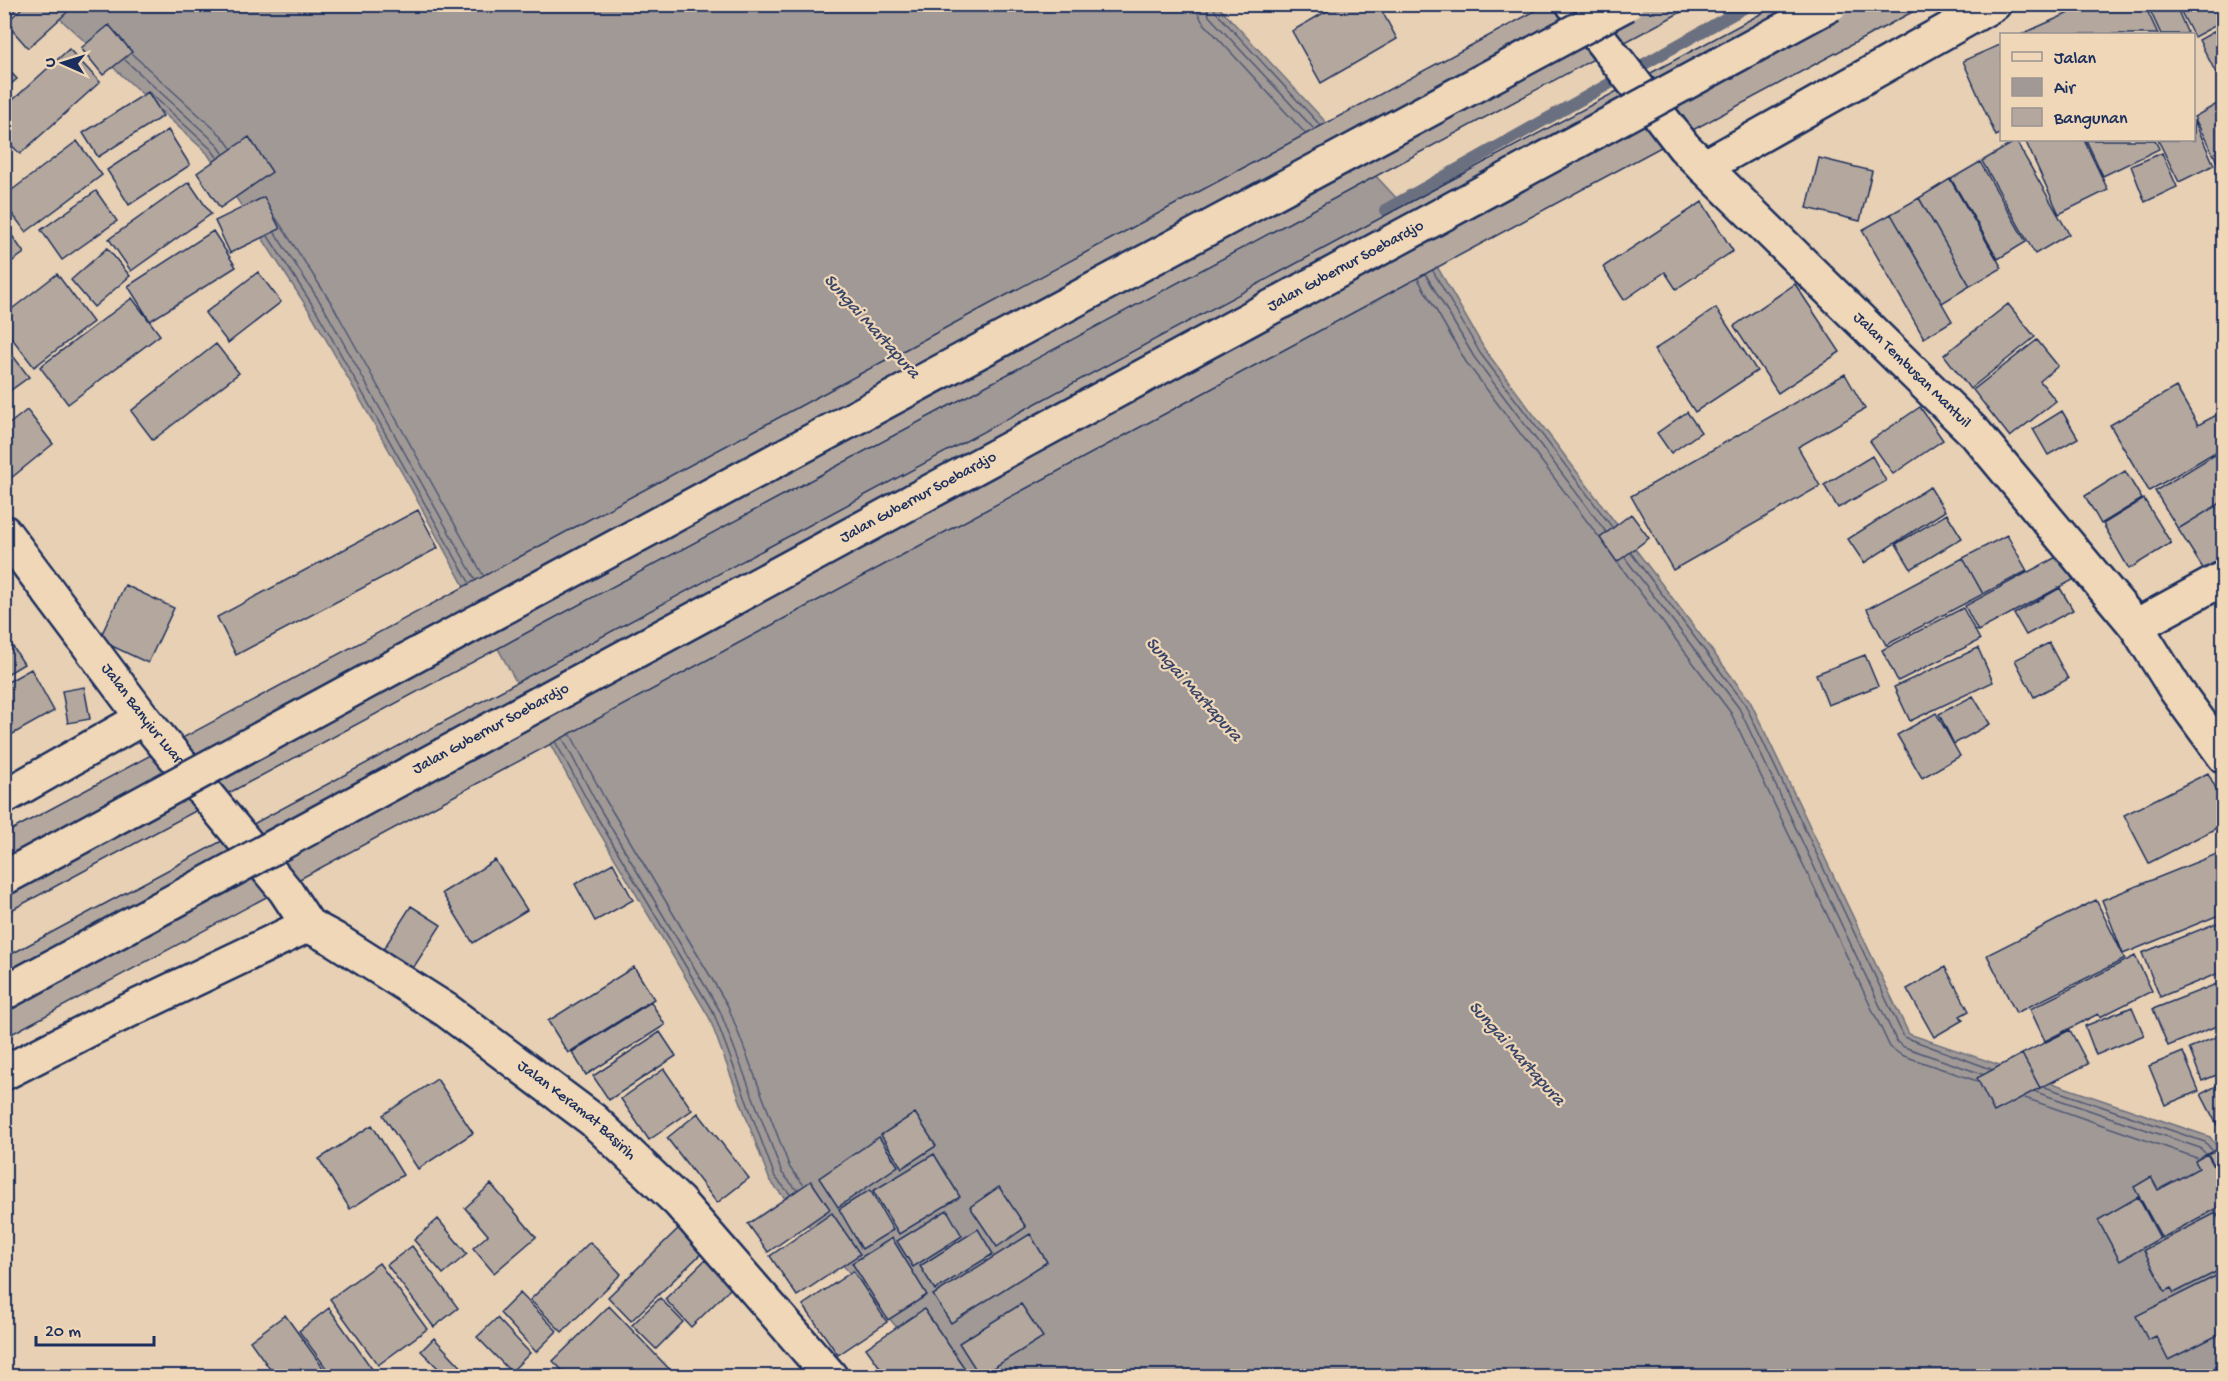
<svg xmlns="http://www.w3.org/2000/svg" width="2228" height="1381" font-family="'Gochi Hand',sans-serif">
  <rect width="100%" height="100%" fill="#e7d0b3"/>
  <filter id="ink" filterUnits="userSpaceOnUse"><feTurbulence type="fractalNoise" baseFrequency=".0167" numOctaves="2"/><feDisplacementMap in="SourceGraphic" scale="12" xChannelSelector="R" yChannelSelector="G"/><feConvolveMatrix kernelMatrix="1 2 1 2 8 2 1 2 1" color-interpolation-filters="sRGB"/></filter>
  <g filter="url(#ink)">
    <path fill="#a09996" stroke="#6b6f80" stroke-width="1.5" d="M 45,5 L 1217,5 L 1400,202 L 1485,350 L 1750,701 L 1909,1034 L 2210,1137 L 2223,1155 L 2223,1376 L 939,1376 L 770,1181 L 709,1017 L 586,810 L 410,487 L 312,315 L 207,153 Z"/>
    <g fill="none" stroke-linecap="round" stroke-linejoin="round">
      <path stroke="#505974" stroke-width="1.5" d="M 1197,4 L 1198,13 L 1202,21 L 1305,133
        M 1206,4 L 1209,16 L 1313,128
        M 1213,4 L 1215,11 L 1320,125
        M 132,54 L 222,136 L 231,148
        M 125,60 L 216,143 L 223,153
        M 150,93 L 211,149 L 217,157
        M 276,218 L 332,304 L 483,575
        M 275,233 L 324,308 L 475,579
        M 268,236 L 317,312 L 469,582
        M 1433,271 L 1480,353 L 1612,527
        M 1426,275 L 1474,357 L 1606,532
        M 1418,279 L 1466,362 L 1599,537
        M 1631,553 L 1745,704 L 1904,1037 L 1991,1069
        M 1625,558 L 1739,708 L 1897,1042 L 1904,1047 L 1982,1074
        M 1618,563 L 1731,713 L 1890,1047 L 1901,1055 L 1977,1081
        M 571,735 L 605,799 L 728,1006 L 790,1168 L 803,1184
        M 563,739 L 597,804 L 720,1011 L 782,1173 L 796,1189
        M 556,743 L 591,807 L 714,1014 L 775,1177 L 790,1194
        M 2045,1087 L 2205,1142 L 2212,1150
        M 2036,1092 L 2200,1148 L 2205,1153
        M 2025,1098 L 2197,1158"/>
      <path stroke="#6b6f80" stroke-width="12" d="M 1385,210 L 1751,4"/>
    </g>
    <path fill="#b4a89e" stroke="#1b2f5e" stroke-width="1.5" d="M 4,4 L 21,4 L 5,19 Z
      M 26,4 L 76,4 L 28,48 L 6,23 Z
      M 1339,4 L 1378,4 L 1397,39 L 1321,83 L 1292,31 Z
      M 1548,4 L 1696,4 L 4,914 L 4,834 Z
      M 1779,4 L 1927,4 L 4,1038 L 4,958 Z
      M 2089,4 L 2144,4 L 2158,34 L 2022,34 Z
      M 2147,4 L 2175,4 L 2188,34 L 2161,34 Z
      M 2177,4 L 2224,4 L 2224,21 L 2194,37 Z
      M 109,25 L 132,52 L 103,75 L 81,48 Z
      M 2224,26 L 2224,71 L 2217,75 L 2199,40 Z
      M 2002,44 L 2002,133 L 1996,136 L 1963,61 Z
      M 69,49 L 100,82 L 20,154 L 4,137 L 4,108 Z
      M 4,65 L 17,79 L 4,90 Z
      M 148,92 L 163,116 L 98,157 L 83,133 Z
      M 2224,100 L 2224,175 L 2194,117 Z
      M 2194,120 L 2214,165 L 2179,182 L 2158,140 L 2194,140 Z
      M 168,130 L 190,165 L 129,205 L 107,170 Z
      M 249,137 L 272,172 L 220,208 L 197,173 Z
      M 2025,140 L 2084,140 L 2108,190 L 2059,214 Z
      M 2086,140 L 2155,140 L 2159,149 L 2103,176 Z
      M 77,141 L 102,175 L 26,232 L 4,203 L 4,196 Z
      M 2016,141 L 2069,234 L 2035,254 L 1982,161 Z
      M 2162,153 L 2177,187 L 2145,202 L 2131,166 Z
      M 1819,158 L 1872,171 L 1860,221 L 1807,208 Z
      M 1980,162 L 2026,242 L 1998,259 L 1951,179 Z
      M 1950,179 L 2002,268 L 1970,286 L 1919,198 Z
      M 189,182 L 211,214 L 131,271 L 109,239 Z
      M 96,191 L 117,221 L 62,260 L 41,230 Z
      M 264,197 L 280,229 L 230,253 L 215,221 Z
      M 1919,198 L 1970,286 L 1942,303 L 1891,214 Z
      M 1702,202 L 1733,251 L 1676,289 L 1665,272 L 1624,300 L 1603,267 Z
      M 1891,214 L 1952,321 L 1924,338 L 1862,230 Z
      M 4,224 L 24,253 L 4,267 Z
      M 213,231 L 236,267 L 150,321 L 128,286 Z
      M 107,248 L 130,276 L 94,307 L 71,280 Z
      M 258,272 L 281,302 L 228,343 L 205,313 Z
      M 57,274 L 93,322 L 34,367 L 4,328 L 4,315 Z
      M 1795,284 L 1840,352 L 1778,393 L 1734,326 Z
      M 132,298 L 160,335 L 68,404 L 40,367 Z
      M 2008,304 L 2035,337 L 1970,389 L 1944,355 Z
      M 1716,308 L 1757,371 L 1695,412 L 1654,350 Z
      M 2037,340 L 2058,366 L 2040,381 L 2056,401 L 2010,437 L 1973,390 Z
      M 4,344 L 29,377 L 4,395 Z
      M 216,344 L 239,373 L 153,440 L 131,411 Z
      M 1845,374 L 1865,409 L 1798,447 L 1820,486 L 1673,570 L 1631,496 Z
      M 2176,387 L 2198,425 L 2224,411 L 2224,447 L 2149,491 L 2110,425 Z
      M 1920,407 L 1943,440 L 1893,474 L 1870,441 Z
      M 27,410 L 53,444 L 5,483 L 4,428 Z
      M 2062,411 L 2078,438 L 2048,455 L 2033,429 Z
      M 1687,412 L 1701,432 L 1671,453 L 1657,433 Z
      M 2224,449 L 2224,501 L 2178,529 L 2155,491 Z
      M 1872,456 L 1886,481 L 1838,508 L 1824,485 Z
      M 2125,471 L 2142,499 L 2101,524 L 2085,496 Z
      M 1930,487 L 1945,511 L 1864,563 L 1848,539 Z
      M 2144,499 L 2171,543 L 2129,569 L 2103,524 Z
      M 2224,501 L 2224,558 L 2204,570 L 2178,529 Z
      M 418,510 L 438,548 L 236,655 L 217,617 Z
      M 1631,514 L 1649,538 L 1617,562 L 1600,538 Z
      M 1947,514 L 1962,538 L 1911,569 L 1896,544 Z
      M 2007,535 L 2027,571 L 1983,594 L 1963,558 Z
      M 2060,555 L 2073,580 L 1978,631 L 1965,606 Z
      M 1963,558 L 1983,594 L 1886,645 L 1867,609 Z
      M 125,585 L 174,608 L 148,663 L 99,640 Z
      M 2060,588 L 2073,610 L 2026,635 L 2014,614 Z
      M 1963,608 L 1980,640 L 1898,681 L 1882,650 Z
      M 4,633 L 24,664 L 4,676 Z
      M 2049,643 L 2068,679 L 2034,697 L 2015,660 Z
      M 1978,648 L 1993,682 L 1910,721 L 1894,687 Z
      M 1865,655 L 1878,686 L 1828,705 L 1816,674 Z
      M 31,669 L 54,711 L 4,739 L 4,684 Z
      M 84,687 L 90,719 L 68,723 L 62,691 Z
      M 1973,696 L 1990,724 L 1954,744 L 1939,714 Z
      M 1936,713 L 1960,756 L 1922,778 L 1897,735 Z
      M 2208,773 L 2224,804 L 2224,824 L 2149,863 L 2124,815 Z
      M 2224,851 L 2224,913 L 2123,954 L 2102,900 Z
      M 495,860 L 527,910 L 473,943 L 442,893 Z
      M 613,863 L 633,900 L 595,921 L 575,884 Z
      M 2096,900 L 2125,959 L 2016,1013 L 1987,955 Z
      M 411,906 L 441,925 L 408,976 L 379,956 Z
      M 2224,920 L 2224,971 L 2160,997 L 2142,953 Z
      M 2135,956 L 2152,991 L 2100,1017 L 2098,1014 L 2045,1041 L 2030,1009 Z
      M 634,967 L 654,999 L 568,1053 L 548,1021 Z
      M 1945,967 L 1969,1011 L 1960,1016 L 1963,1020 L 1934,1037 L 1907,989 Z
      M 2224,981 L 2224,1023 L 2168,1046 L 2153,1009 Z
      M 651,1002 L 665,1025 L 586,1075 L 572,1052 Z
      M 2132,1007 L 2144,1035 L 2096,1055 L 2085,1026 Z
      M 2070,1030 L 2088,1064 L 2040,1088 L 2022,1054 Z
      M 660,1032 L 676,1056 L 609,1100 L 593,1076 Z
      M 2224,1034 L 2224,1072 L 2202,1081 L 2189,1048 Z
      M 2183,1052 L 2199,1091 L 2165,1105 L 2149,1066 Z
      M 2022,1054 L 2040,1088 L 1994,1112 L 1977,1078 Z
      M 664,1069 L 692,1110 L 649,1140 L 621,1099 Z
      M 437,1079 L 473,1133 L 418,1169 L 383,1115 Z
      M 2224,1082 L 2224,1122 L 2217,1125 L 2201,1094 Z
      M 698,1113 L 749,1178 L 717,1203 L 667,1138 Z
      M 915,1113 L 936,1146 L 902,1168 L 881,1135 Z
      M 372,1125 L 403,1175 L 350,1209 L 319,1159 Z
      M 879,1137 L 898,1166 L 838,1207 L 819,1178 Z
      M 2224,1146 L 2224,1182 L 2208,1154 Z
      M 934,1154 L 960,1197 L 899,1234 L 873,1191 Z
      M 2207,1154 L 2224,1184 L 2224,1204 L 2162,1238 L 2134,1187 L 2151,1177 L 2158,1190 L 2199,1168 L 2195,1161 Z
      M 811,1181 L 830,1209 L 768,1252 L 748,1224 Z
      M 491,1184 L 536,1237 L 494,1273 L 473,1248 L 488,1235 L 465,1208 Z
      M 999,1187 L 1026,1227 L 997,1247 L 970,1207 Z
      M 870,1190 L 893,1230 L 862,1249 L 839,1209 Z
      M 2138,1197 L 2160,1238 L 2120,1261 L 2098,1220 Z
      M 947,1210 L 962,1236 L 913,1267 L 897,1241 Z
      M 832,1213 L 860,1254 L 797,1296 L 770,1256 Z
      M 2216,1213 L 2224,1228 L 2224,1268 L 2174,1293 L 2171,1288 L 2165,1291 L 2144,1250 Z
      M 438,1219 L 467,1254 L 443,1274 L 414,1240 Z
      M 683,1224 L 707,1248 L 631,1321 L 608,1297 Z
      M 978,1229 L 993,1254 L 935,1290 L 920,1266 Z
      M 1030,1234 L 1047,1262 L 951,1323 L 933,1295 Z
      M 892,1238 L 927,1295 L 888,1320 L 852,1263 Z
      M 590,1242 L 621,1274 L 562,1332 L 530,1300 Z
      M 412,1246 L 458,1308 L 434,1327 L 387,1265 Z
      M 705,1260 L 731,1288 L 691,1327 L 665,1299 Z
      M 379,1263 L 427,1329 L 378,1365 L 330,1299 Z
      M 853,1271 L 887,1322 L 838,1355 L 803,1305 Z
      M 2224,1272 L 2224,1332 L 2168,1360 L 2156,1336 L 2148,1340 L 2136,1316 Z
      M 520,1293 L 557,1331 L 536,1352 L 500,1313 Z
      M 660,1298 L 683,1322 L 656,1349 L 632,1325 Z
      M 1021,1304 L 1043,1337 L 980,1376 L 959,1343 Z
      M 609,1306 L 676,1376 L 568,1376 L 553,1361 Z
      M 329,1308 L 377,1376 L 332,1376 L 299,1331 Z
      M 924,1309 L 970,1376 L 886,1376 L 866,1348 Z
      M 285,1315 L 329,1376 L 275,1376 L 250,1341 Z
      M 497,1318 L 530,1353 L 511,1372 L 477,1337 Z
      M 434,1338 L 468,1374 L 466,1376 L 446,1376 L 421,1351 Z"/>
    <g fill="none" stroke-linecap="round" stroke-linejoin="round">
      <g stroke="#1b2f5e" stroke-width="38">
        <path id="street" d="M 2136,626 L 2224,578"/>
      </g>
      <g stroke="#1b2f5e" stroke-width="38">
        <g id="secondary">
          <path id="s1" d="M 1573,4 L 1684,147 L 1976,434 L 2136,626 L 2176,690 L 2224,756"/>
          <path id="s2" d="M 4,532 L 143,718 L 285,890 L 308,925 L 334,939 L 446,1010 L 593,1120 L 679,1202 L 830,1376"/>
        </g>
      </g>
      <g stroke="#1b2f5e" stroke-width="38">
        <path id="highway" d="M 1704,167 L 1994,4
          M 4,797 L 143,718
          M 4,1073 L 92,1028 L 308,925"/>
      </g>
      <use href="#street" stroke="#efd7b7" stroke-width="33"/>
      <use href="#secondary" stroke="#efd7b7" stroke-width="33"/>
      <use href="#highway" stroke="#efd7b7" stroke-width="33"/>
      <g stroke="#1b2f5e" stroke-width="38" stroke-linecap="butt">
        <g id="highway-bridge">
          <path d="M 4,878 L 741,479 L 1626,4"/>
          <path id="s3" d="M 4,993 L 1831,4"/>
        </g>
      </g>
      <use href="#highway-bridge" stroke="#efd7b7" stroke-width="33"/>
    </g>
  </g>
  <g text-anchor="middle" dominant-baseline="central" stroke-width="4.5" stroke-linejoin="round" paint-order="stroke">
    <g font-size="16" fill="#1b2f5e" stroke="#efd7b7">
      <text stroke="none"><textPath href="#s3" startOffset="1526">Jalan Gubernur Soebardjo</textPath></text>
      <text stroke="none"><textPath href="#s1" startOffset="500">Jalan Tembusan Mantuil</textPath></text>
      <text stroke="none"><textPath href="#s3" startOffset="1040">Jalan Gubernur Soebardjo</textPath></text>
      <text stroke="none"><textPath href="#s2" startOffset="228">Jalan Banyiur Luar</textPath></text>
      <text stroke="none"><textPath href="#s3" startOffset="554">Jalan Gubernur Soebardjo</textPath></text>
      <text stroke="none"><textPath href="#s2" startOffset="824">Jalan Keramat Basirih</textPath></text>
    </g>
    <g font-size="18" font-style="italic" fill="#364469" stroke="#efd7b7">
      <text transform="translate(871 327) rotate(48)">Sungai Martapura</text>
      <text transform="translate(1193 690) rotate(48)">Sungai Martapura</text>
      <text transform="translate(1516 1054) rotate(48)">Sungai Martapura</text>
    </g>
  </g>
  <rect width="2228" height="1381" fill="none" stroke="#efd7b7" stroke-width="24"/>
  <rect x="12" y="12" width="2204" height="1357" fill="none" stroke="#1b2f5e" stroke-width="2" filter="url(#ink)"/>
  <rect x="2000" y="33" width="195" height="108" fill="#efd7b7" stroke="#9a9493" stroke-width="1.5"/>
  <rect x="2012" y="52" width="30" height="9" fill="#efd7b7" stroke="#9a9493" stroke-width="1.5"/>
  <text x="2054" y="63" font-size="18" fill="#1b2f5e">Jalan</text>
  <rect x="2012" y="78" width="30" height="18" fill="#a09996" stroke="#9a9493" stroke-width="1.5"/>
  <text x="2054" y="93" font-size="18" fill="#1b2f5e">Air</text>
  <rect x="2012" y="108" width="30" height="18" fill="#b4a89e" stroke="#9a9493" stroke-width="1.5"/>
  <text x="2054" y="123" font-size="18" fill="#1b2f5e">Bangunan</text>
  <g transform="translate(63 63) rotate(273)" stroke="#efd7b7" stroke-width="4.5" paint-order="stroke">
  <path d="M0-4.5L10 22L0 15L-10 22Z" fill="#1b2f5e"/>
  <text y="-9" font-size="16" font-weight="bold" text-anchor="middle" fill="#1b2f5e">U</text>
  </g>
  <path d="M36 1336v9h118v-9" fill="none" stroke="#1b2f5e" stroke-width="3"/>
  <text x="45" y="1336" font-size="18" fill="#1b2f5e" stroke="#efd7b7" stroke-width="4.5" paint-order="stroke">20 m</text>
</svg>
